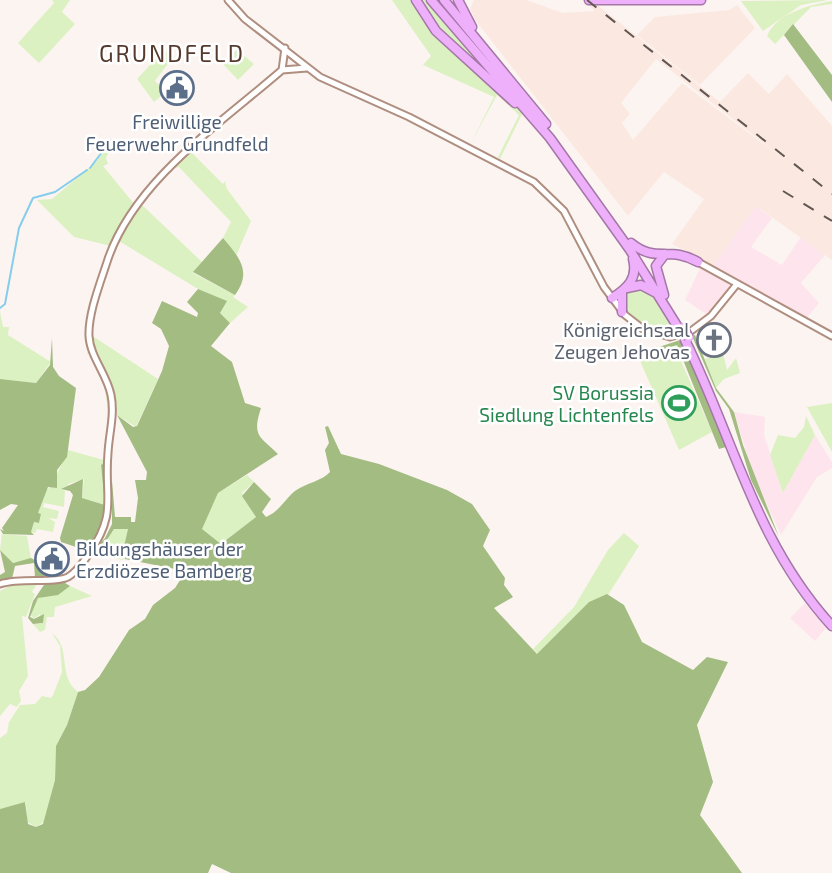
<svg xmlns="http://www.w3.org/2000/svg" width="832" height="873" font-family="'Exo 2',sans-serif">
  <rect width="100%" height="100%" fill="#fcf4f1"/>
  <path fill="#fee4ed" d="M 756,206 L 772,218 L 751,247 L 782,265 L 801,237 L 825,255 L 801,283 L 819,303 L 806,319 L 713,266 Z
    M 701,266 L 726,279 L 730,288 L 708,315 L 685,300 Z
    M 734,412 L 765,417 L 764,435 L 783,493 L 815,435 L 832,462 L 832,468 L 817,477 L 781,535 L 753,474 Z
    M 805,603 L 826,628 L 815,641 L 790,618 Z"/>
  <path fill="#fbe9e1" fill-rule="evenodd" d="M 474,0 L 526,0 L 563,13 L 595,11 L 583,0 L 591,0 L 720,102 L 748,73 L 769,94 L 787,74 L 832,126 L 832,260 L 756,206 L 713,266 L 672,244 L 704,199 L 664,172 L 628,216 L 476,21 L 470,9 ZM 656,59 L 789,163 L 682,83 L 633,140 L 622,123 L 630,114 L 621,103 Z
    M 737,5 L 755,28 L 700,85 L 637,35 L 655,17 L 729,10 Z"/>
  <path fill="#dcf1c2" d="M 52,0 L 70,0 L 62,12 L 75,24 L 39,63 L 18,43 L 54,3 Z
    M 392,0 L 414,0 L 421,15 L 519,109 L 522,114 L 500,159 L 498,157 L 519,115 L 497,95 L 471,143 L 494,97 L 423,65 L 431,56 Z
    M 417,0 L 428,0 L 510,95 L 441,34 Z
    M 828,0 L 801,5 L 763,31 L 741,1 Z
    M 832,1 L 832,4 L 811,7 L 775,44 L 767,36 C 777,13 809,5 832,1 Z
    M 164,50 L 173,57 L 155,81 L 166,92 L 154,102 L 137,79 Z
    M 237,50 L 254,64 L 238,80 L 222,63 Z
    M 110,140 L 113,143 L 106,158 L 108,164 L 103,166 L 135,205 L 111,246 L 74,237 L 37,200 L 52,199 L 97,161 Z
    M 191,152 L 223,184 L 225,181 L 227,189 L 251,221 L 236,256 L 223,238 L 231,222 L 179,167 L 170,169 Z
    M 141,204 L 202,262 L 193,273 L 235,295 L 233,297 L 248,307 L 230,323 L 220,313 L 226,301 L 198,289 L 119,241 Z
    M 637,286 L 655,297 L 674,330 L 649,325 L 651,331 L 624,308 L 625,294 Z
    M 0,311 L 3,327 L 9,327 L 8,335 L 51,362 L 36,383 L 0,379 Z
    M 91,335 L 158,379 L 136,427 L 117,415 Z
    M 677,344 L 679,350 L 677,352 L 712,432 L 679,450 L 637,354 L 657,346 L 663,357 L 671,354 L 668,348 Z
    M 88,347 C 115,397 111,410 106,464 L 101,465 L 105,505 L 82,498 L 84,479 L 68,484 L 69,488 L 61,489 L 65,491 L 64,507 L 44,503 L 43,507 L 59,511 L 57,519 L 48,518 L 55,522 L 53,532 L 37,529 L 35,533 L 31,532 L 34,522 L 39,523 L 41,515 L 37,513 L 46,490 L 51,487 L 68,450 L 104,460 C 109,420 112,389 90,353 L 87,354 Z
    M 723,353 L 727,370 L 736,358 L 740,373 L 724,379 L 716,388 L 705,359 Z
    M 832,403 L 832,452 L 807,407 Z
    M 806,416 L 815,435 L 783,493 L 770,455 L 778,435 L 795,438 L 804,427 Z
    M 247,475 L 254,482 L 242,493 L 256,517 L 221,544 L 201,529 L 218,493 Z
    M 114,529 L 128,529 L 124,560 L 97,555 Z
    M 624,533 L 639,546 L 608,595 L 589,602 L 538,654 L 533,649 L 574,607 L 608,550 Z
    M 2,534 L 27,536 L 31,559 L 12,563 L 0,550 Z
    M 39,581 L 32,592 L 35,594 L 26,617 L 22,616 L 28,676 L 19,691 L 21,701 L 17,707 L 10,704 L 0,716 L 0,591 L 16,582 Z
    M 70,586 L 92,596 L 55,607 L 54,617 L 47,617 L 45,630 L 40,632 L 33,624 L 41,624 L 40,614 L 34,619 L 30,614 L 38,598 Z
    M 52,633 C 72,648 57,676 78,692 L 67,725 L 56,746 L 55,780 L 44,822 L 36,827 L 27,822 L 26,802 L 0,809 L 0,738 L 7,733 L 9,722 L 20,705 L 35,704 L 42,696 L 51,698 L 53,695 L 62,672 L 60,646 Z"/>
  <path fill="#a3bc82" d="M 793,24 L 832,75 L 832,102 L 784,35 Z
    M 223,238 C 240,258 252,272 235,295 L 193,272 Z
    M 198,289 L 227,301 L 220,313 L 230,323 L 211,346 L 232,362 L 245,403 L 261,408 C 252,436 259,436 278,454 L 218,493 L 202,529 L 221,544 L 256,517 L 242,496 L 254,482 L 271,499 L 262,512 L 266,517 C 280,511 284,500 295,491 C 306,483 322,481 330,472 L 325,450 L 329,443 L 325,427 L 328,426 L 341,454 L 379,464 L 447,490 L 472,504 L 490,530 L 483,546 L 505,578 L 504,585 L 513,597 L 494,608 L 537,654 L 589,602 L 607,594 L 624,605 L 642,642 L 693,670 L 707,657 L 728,662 L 697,725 L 713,782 L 700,815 L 742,873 L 231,873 L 212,864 L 208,873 L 0,873 L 0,809 L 25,802 L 28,824 L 36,827 L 43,824 L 55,780 L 56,746 L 67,725 L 78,692 L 85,690 L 99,677 L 129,630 L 145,619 L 153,605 L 175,588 L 182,577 L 180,570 L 125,559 L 123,551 L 128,529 L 114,529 L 97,555 L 92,556 L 80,573 L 65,583 L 70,586 L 58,595 L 38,598 L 30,617 L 34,619 L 44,614 L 43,623 L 33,624 L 28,618 L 33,601 L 46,582 L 68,578 L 105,538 L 112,524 L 112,481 L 115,517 L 131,517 L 131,522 L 135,522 L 138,498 L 135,480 L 146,480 L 147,472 L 117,415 L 133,427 L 137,426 L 162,371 L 169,346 L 161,329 L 152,323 L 162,301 L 197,317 L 198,313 L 187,302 Z
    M 695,335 L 716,388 L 734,412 L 743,445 L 779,537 L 751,480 L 729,409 L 716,391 L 692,336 Z
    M 52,338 L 53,367 L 59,376 L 76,388 L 67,457 L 57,470 L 57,488 L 48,487 L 38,513 L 41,514 L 39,523 L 34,522 L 31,532 L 34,535 L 3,534 L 0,529 L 4,531 L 2,528 L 18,505 L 11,504 L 0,510 L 0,379 L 36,383 L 50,365 Z
    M 680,340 L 706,393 L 726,447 L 719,449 L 677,345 L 664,349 L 659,347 Z
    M 104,463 C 116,493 105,525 88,551 L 61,542 L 60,538 L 73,495 L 70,491 L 61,489 L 83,479 L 82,498 L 105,505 L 101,465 Z
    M 51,546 L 54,548 L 43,567 L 57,577 L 35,578 L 34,563 L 15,566 L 12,579 L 0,583 L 0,575 L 5,572 L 0,550 L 13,563 L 31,558 L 38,562 Z"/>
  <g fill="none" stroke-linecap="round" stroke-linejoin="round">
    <path stroke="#86cdec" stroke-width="2" d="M 90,168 L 111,140
      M 0,308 L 5,304 L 19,228 L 33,198 L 55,192 L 87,170"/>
    <g stroke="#af8e7f" stroke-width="9">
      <path id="secondary" d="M 228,0 L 245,19 L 320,77 L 409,117 L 534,182 L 564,211 L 604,287 L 625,315 L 643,329 L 670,337 L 691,331 L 711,316 L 737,284
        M 282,70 L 285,48
        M 698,262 L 832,336
        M 0,584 C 21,577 53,584 68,577 C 77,572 83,562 89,554 C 118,512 104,498 108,453 C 109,433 115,415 111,395 C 107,374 90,357 89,336 C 88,313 101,281 108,259 C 135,180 221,123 282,70 L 307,68"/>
    </g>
    <g stroke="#a477a6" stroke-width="11">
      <path id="highway" d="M 416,0 L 436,31 L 515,103
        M 431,0 L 550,138 L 630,250 L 679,329
        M 444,0 L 546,124
        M 458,0 L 472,27
        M 589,0 L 701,0
        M 631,243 C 657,264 668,245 698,262
        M 627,288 L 641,285 L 656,293
        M 664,295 L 656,266 L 665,254
        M 612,298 C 628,288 638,278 633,259
        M 622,312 L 622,292
        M 685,340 C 734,439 755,542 832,626"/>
    </g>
    <use href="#secondary" stroke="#fff" stroke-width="5"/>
    <use href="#highway" stroke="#efb0fb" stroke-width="8"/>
    <path stroke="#615652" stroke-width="2" stroke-dasharray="12 12" stroke-linecap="butt" d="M 587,0 L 832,194
      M 783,191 L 832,221"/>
    <g stroke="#a477a6" stroke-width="11" stroke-linecap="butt">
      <path id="highway-bridge" d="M 683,327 L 689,338"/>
    </g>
    <use href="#highway-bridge" stroke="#efb0fb" stroke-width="8"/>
  </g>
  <defs>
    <g id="civic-ring" transform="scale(1.75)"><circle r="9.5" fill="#fff" stroke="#5c6f8a" stroke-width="1.5"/><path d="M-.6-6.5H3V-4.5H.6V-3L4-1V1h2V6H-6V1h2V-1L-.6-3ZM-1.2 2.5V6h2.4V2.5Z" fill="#5c6f8a"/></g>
    <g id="church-ring" transform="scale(1.75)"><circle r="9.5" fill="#fff" stroke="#6b7280" stroke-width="1.5"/><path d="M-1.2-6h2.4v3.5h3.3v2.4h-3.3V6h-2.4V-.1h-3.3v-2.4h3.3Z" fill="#6b7280"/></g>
    <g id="stadium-ring" transform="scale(1.75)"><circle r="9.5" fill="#fff" stroke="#2e9e5b" stroke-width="1.5"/><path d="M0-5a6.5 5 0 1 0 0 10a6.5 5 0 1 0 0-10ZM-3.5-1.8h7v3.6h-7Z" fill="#2e9e5b"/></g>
  </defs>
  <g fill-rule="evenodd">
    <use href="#civic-ring" x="177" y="88"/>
    <use href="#church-ring" x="714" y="340"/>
    <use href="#stadium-ring" x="679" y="403"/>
    <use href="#civic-ring" x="52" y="559"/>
  </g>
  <g text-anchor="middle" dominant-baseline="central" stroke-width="5" stroke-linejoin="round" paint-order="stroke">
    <g font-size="19" fill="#4e5e75" stroke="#fff">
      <text x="177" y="121">Freiwillige<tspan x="177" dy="22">Feuerwehr Grundfeld</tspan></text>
      <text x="76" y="548" text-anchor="start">Bildungshäuser der<tspan x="76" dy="22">Erzdiözese Bamberg</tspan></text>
    </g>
    <g font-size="19" fill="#5b616d" stroke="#fff" text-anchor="end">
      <text x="690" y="329">Königreichsaal<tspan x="690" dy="22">Zeugen Jehovas</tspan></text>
    </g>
    <g font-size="19" fill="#27864d" stroke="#fff" text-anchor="end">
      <text x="654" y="392">SV Borussia<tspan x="654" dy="22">Siedlung Lichtenfels</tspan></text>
    </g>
    <g font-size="23" letter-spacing="2" fill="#563a2d" stroke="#fff">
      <text x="172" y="53">GRUNDFELD</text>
    </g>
  </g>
</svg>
